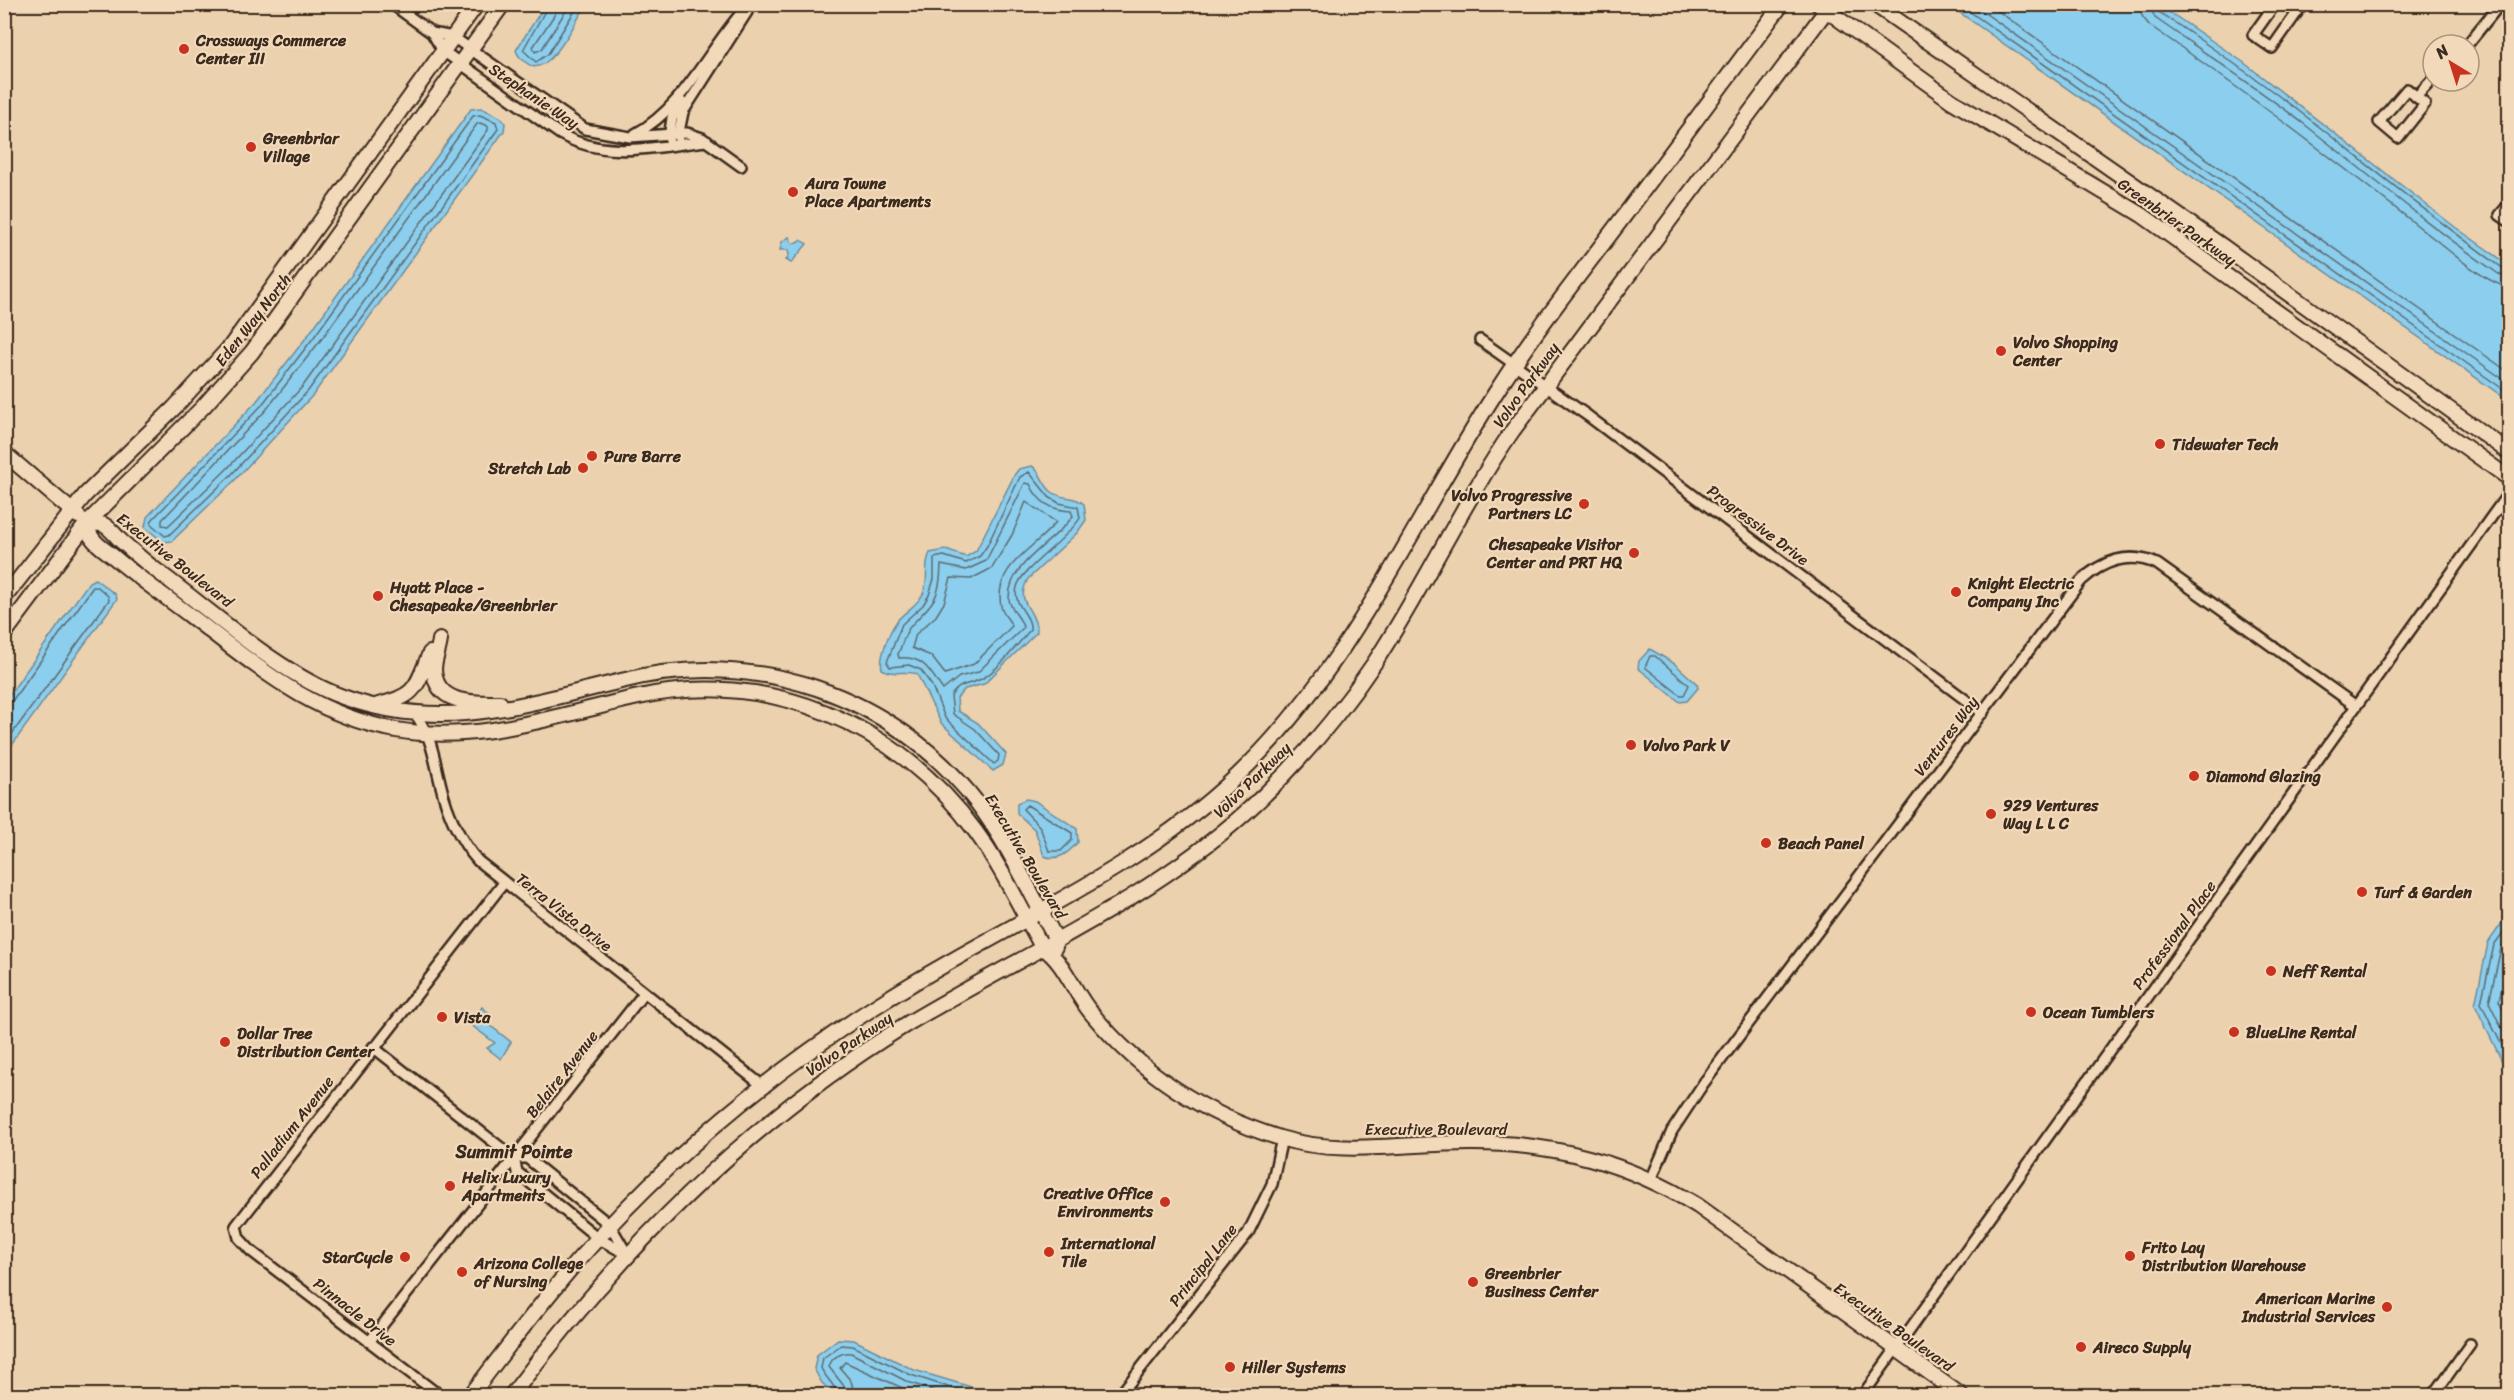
<svg xmlns="http://www.w3.org/2000/svg" width="2514" height="1400" font-family="Sriracha,sans-serif">
  <rect width="100%" height="100%" fill="#ecd1ae"/>
  <filter id="ink" filterUnits="userSpaceOnUse"><feTurbulence type="fractalNoise" baseFrequency=".0167" numOctaves="2"/><feDisplacementMap in="SourceGraphic" scale="12" xChannelSelector="R" yChannelSelector="G"/><feConvolveMatrix kernelMatrix="1 2 1 2 8 2 1 2 1" color-interpolation-filters="sRGB"/></filter>
  <g filter="url(#ink)">
    <path fill="#8cceed" stroke="#6c8c9a" stroke-width="1.5" d="M 545,5 L 586,5 C 577,19 548,80 528,64 C 522,59 518,57 516,50 Z
      M 1949,5 L 2159,5 L 2243,62 L 2455,227 L 2509,265 L 2509,401 Z
      M 481,108 L 500,117 L 505,123 L 504,131 L 313,395 L 235,480 L 172,541 L 163,542 L 145,527 L 147,517 L 256,402 L 309,334 L 471,109 Z
      M 789,237 L 792,244 L 801,240 L 807,244 L 791,263 L 786,260 L 789,255 L 788,250 L 780,250 L 782,242 Z
      M 1032,466 C 1042,472 1042,485 1052,492 C 1063,500 1074,495 1084,504 L 1086,520 L 1077,533 L 1028,579 C 1014,604 1036,608 1037,632 L 984,684 L 965,689 L 957,698 L 958,711 L 978,723 L 1006,754 L 1003,765 L 993,771 L 941,723 L 917,674 C 905,670 893,676 882,669 C 879,657 889,632 897,621 C 905,611 917,606 923,594 C 930,580 923,566 930,553 L 946,550 L 966,557 L 976,551 L 1015,474 L 1019,469 Z
      M 95,579 L 115,594 L 117,599 L 5,755 L 5,701 L 89,582 Z
      M 1650,649 L 1675,664 L 1697,684 L 1698,688 L 1687,701 L 1680,702 L 1638,668 L 1639,661 Z
      M 1026,799 L 1035,801 L 1077,829 L 1078,842 C 1069,852 1059,862 1044,856 L 1035,830 L 1017,813 L 1017,803 Z
      M 2509,913 L 2509,1076 L 2475,1005 L 2488,943 Z
      M 482,1007 L 492,1016 L 487,1023 L 511,1042 L 501,1059 L 487,1048 L 495,1043 L 471,1025 Z
      M 838,1339 L 854,1340 L 914,1370 L 998,1395 L 835,1395 L 822,1383 L 814,1369 L 817,1355 Z"/>
    <g fill="none" stroke-linecap="round" stroke-linejoin="round">
      <path stroke="#5b6c71" stroke-width="1.5" d="M 549,4 L 523,50 L 536,62 L 548,54 L 579,4
        M 557,4 L 555,14 L 533,47 L 535,52 L 542,49 L 570,4
        M 1959,4 L 2510,394
        M 1972,4 L 2510,384
        M 1988,4 L 2510,373
        M 2140,4 L 2142,16 L 2149,25 C 2248,93 2343,166 2437,241 C 2453,254 2490,286 2510,287
        M 2149,4 L 2155,18 C 2205,53 2256,87 2304,124 C 2369,175 2432,228 2500,275 L 2510,278
        M 2156,4 L 2159,12 C 2210,46 2260,81 2308,118 C 2373,169 2437,221 2504,269 L 2510,270
        M 480,115 L 496,122 L 498,129 L 308,391 L 231,475 L 169,535 L 165,536 L 151,524 L 152,520 L 261,406 L 314,337 L 473,116 Z
        M 480,123 L 488,126 L 488,130 L 303,386 L 226,470 L 168,526 L 162,525 L 162,520 L 266,410 L 320,341 L 477,124 Z
        M 1029,472 L 1049,497 L 1059,503 L 1078,507 L 1080,518 C 1068,539 1021,569 1017,587 C 1012,606 1032,614 1030,630 C 1016,646 1001,667 983,678 C 970,686 960,681 951,696 L 953,714 L 975,729 L 999,755 L 998,761 L 994,764 L 945,718 L 932,686 L 921,670 L 909,665 L 890,667 L 887,662 L 902,624 L 923,605 L 929,595 L 934,579 L 934,558 L 944,556 L 966,563 L 980,556 L 987,546 L 1020,477 Z
        M 1025,483 L 1030,484 C 1038,502 1051,510 1071,511 L 1073,516 C 1054,543 1008,563 1009,599 C 1010,611 1022,617 1023,628 L 978,672 L 959,677 L 943,690 C 930,672 925,656 899,658 L 898,654 C 902,646 904,634 910,627 C 932,602 940,602 941,565 L 966,570 L 986,561 Z
        M 1026,502 L 1056,522 C 1035,549 993,565 1001,606 C 1002,614 1009,619 1012,626 L 974,664 L 945,674 L 931,656 L 912,648 L 916,634 L 936,616 L 944,603 L 951,578 L 971,579 L 992,568 L 1012,535 Z
        M 1650,656 L 1655,656 L 1689,685 L 1684,695 L 1680,695 L 1645,667 Z
        M 4,704 L 12,701 L 93,587 L 98,587 L 108,596 L 109,600 L 4,745
        M 1027,805 L 1072,833 L 1072,840 L 1061,851 L 1049,851 L 1040,827 L 1023,809 Z
        M 2510,923 L 2494,945 L 2481,1003 L 2510,1062
        M 2510,936 L 2501,948 L 2489,1002 L 2510,1045
        M 2510,952 L 2499,1001 L 2510,1024
        M 838,1396 C 837,1386 825,1378 821,1368 L 823,1358 L 841,1345 L 853,1346 L 911,1375 L 976,1396
        M 846,1396 L 844,1386 L 829,1367 C 831,1357 842,1352 851,1353 L 908,1382 L 949,1396
        M 855,1396 L 851,1381 L 840,1368 L 845,1362 L 920,1396"/>
      <g stroke="#3b2a1e" stroke-width="14">
        <path id="street" d="M 392,4 L 432,33 L 443,51 L 560,134 C 608,161 656,146 707,141
          M 2275,4 L 2253,35 L 2272,48 L 2303,4
          M 432,33 L 453,37 L 585,129 L 630,137 L 687,133 L 702,138 L 741,166
          M 2467,45 L 2500,4
          M 2407,89 L 2425,104 L 2398,138 L 2379,122 Z
          M 2416,97 L 2433,79
          M 635,134 C 686,107 710,45 749,4
          M 678,137 L 683,112 L 747,12
          M 669,138 L 672,118 L 682,102
          M 2510,203 L 2500,215 L 2510,222
          M 1480,340 L 1588,416 L 1983,713
          M 414,712 C 433,739 433,755 441,786 C 447,812 460,841 478,861 L 763,1086
          M 373,1047 L 514,1158 L 527,1158 L 610,1225 L 627,1254
          M 514,1158 L 517,1172 L 598,1238 L 626,1254
          M 1651,1180 L 1672,1131 L 1703,1084 L 2081,581 C 2102,561 2129,551 2157,564 L 2356,706
          M 369,1342 L 644,993
          M 439,1395 L 251,1251 L 239,1238 L 236,1226 L 503,884
          M 1119,1396 L 1248,1233 L 1272,1184 L 1282,1138
          M 1862,1396 L 2510,491
          M 2433,1396 L 2470,1344"/>
      </g>
      <g stroke="#3b2a1e" stroke-width="18">
        <path id="secondary" d="M 1818,4 L 1952,101 L 2142,215 L 2510,479
          M 1874,4 L 2222,246 L 2510,453
          M 4,453 L 78,516
          M 87,523 C 88,529 89,535 93,539 C 98,546 108,552 115,558 C 140,579 166,597 192,617 C 258,667 312,715 396,730 C 478,744 555,716 634,698 C 767,667 897,723 976,832 C 1002,868 1021,909 1042,947 C 1066,963 1074,994 1093,1015 C 1143,1075 1205,1115 1280,1138 C 1342,1157 1410,1142 1474,1143 C 1556,1143 1628,1163 1698,1206 L 1962,1396
          M 87,523 C 92,524 100,523 104,525 C 110,528 116,536 121,541 C 134,552 147,564 161,574 C 215,614 281,675 343,697 C 441,733 526,704 621,681 C 755,647 893,694 978,804 C 1009,845 1031,895 1056,939 L 1055,947
          M 4,598 L 85,495 L 174,408 L 230,347 L 477,4
          M 4,634 L 87,523 L 203,407 L 252,352 L 503,4
          M 440,640 C 439,649 435,658 434,668 C 434,705 474,703 500,703
          M 378,705 C 418,696 416,686 430,653
          M 436,1394 L 436,1396
          M 470,1396 C 506,1349 541,1302 580,1258 C 666,1161 766,1076 876,1006 C 996,928 1132,876 1237,776 C 1354,664 1412,522 1498,389 C 1538,326 1585,268 1630,208 C 1681,140 1732,72 1782,4
          M 511,1396 C 620,1251 747,1123 902,1027 C 1017,957 1144,904 1245,813 C 1294,769 1338,717 1375,662 C 1424,587 1462,504 1513,430 L 1831,4"/>
      </g>
      <use href="#street" stroke="#f2d9ba" stroke-width="9"/>
      <use href="#secondary" stroke="#f2d9ba" stroke-width="14"/>
    </g>
  </g>
  <g fill="#c8321e" stroke="#f2d9ba" stroke-width="2">
    <circle cx="184" cy="49" r="6"/>
    <circle cx="251" cy="147" r="6"/>
    <circle cx="793" cy="192" r="6"/>
    <circle cx="2001" cy="351" r="6"/>
    <circle cx="2160" cy="444" r="6"/>
    <circle cx="592" cy="456" r="6"/>
    <circle cx="583" cy="468" r="6"/>
    <circle cx="1584" cy="504" r="6"/>
    <circle cx="1634" cy="553" r="6"/>
    <circle cx="1956" cy="592" r="6"/>
    <circle cx="378" cy="596" r="6"/>
    <circle cx="1631" cy="745" r="6"/>
    <circle cx="2194" cy="776" r="6"/>
    <circle cx="1991" cy="814" r="6"/>
    <circle cx="1766" cy="843" r="6"/>
    <circle cx="2362" cy="892" r="6"/>
    <circle cx="2271" cy="971" r="6"/>
    <circle cx="2031" cy="1012" r="6"/>
    <circle cx="442" cy="1017" r="6"/>
    <circle cx="2234" cy="1032" r="6"/>
    <circle cx="225" cy="1042" r="6"/>
    <circle cx="450" cy="1186" r="6"/>
    <circle cx="1165" cy="1202" r="6"/>
    <circle cx="1049" cy="1252" r="6"/>
    <circle cx="2130" cy="1256" r="6"/>
    <circle cx="405" cy="1257" r="6"/>
    <circle cx="462" cy="1272" r="6"/>
    <circle cx="1473" cy="1282" r="6"/>
    <circle cx="2387" cy="1307" r="6"/>
    <circle cx="2081" cy="1347" r="6"/>
    <circle cx="1230" cy="1367" r="6"/>
  </g>
  <g text-anchor="middle" dominant-baseline="central" stroke-width="4.5" stroke-linejoin="round" paint-order="stroke">
    <g font-size="16" font-weight="bold" fill="#3b2a1e" stroke="#f2d9ba" text-anchor="start">
      <text x="196" y="40">Crossways Commerce<tspan x="196" dy="18">Center III</tspan></text>
      <text x="263" y="138">Greenbriar<tspan x="263" dy="18">Village</tspan></text>
      <text x="805" y="183">Aura Towne<tspan x="805" dy="18">Place Apartments</tspan></text>
      <text x="2013" y="342">Volvo Shopping<tspan x="2013" dy="18">Center</tspan></text>
      <text x="2172" y="444">Tidewater Tech</text>
      <text x="604" y="456">Pure Barre</text>
      <text x="571" y="468" text-anchor="end">Stretch Lab</text>
      <text x="1572" y="495" text-anchor="end">Volvo Progressive<tspan x="1572" dy="18">Partners LC</tspan></text>
      <text x="1622" y="544" text-anchor="end">Chesapeake Visitor<tspan x="1622" dy="18">Center and PRT HQ</tspan></text>
      <text x="1968" y="583">Knight Electric<tspan x="1968" dy="18">Company Inc</tspan></text>
      <text x="390" y="587">Hyatt Place -<tspan x="390" dy="18">Chesapeake/Greenbrier</tspan></text>
      <text x="1643" y="745">Volvo Park V</text>
      <text x="2206" y="776">Diamond Glazing</text>
      <text x="2003" y="805">929 Ventures<tspan x="2003" dy="18">Way L L C</tspan></text>
      <text x="1778" y="843">Beach Panel</text>
      <text x="2374" y="892">Turf &amp; Garden</text>
      <text x="2283" y="971">Neff Rental</text>
      <text x="2043" y="1012">Ocean Tumblers</text>
      <text x="454" y="1017">Vista</text>
      <text x="2246" y="1032">BlueLine Rental</text>
      <text x="237" y="1033">Dollar Tree<tspan x="237" dy="18">Distribution Center</tspan></text>
      <text x="462" y="1177">Helix Luxury<tspan x="462" dy="18">Apartments</tspan></text>
      <text x="1153" y="1193" text-anchor="end">Creative Office<tspan x="1153" dy="18">Environments</tspan></text>
      <text x="1061" y="1243">International<tspan x="1061" dy="18">Tile</tspan></text>
      <text x="2142" y="1247">Frito Lay<tspan x="2142" dy="18">Distribution Warehouse</tspan></text>
      <text x="393" y="1257" text-anchor="end">StarCycle</text>
      <text x="474" y="1263">Arizona College<tspan x="474" dy="18">of Nursing</tspan></text>
      <text x="1485" y="1273">Greenbrier<tspan x="1485" dy="18">Business Center</tspan></text>
      <text x="2375" y="1298" text-anchor="end">American Marine<tspan x="2375" dy="18">Industrial Services</tspan></text>
      <text x="2093" y="1347">Aireco Supply</text>
      <text x="1242" y="1367">Hiller Systems</text>
    </g>
    <g font-size="16" fill="#3b2a1e" stroke="#f2d9ba">
      <text transform="translate(534 96) rotate(34)">Stephanie Way</text>
      <text transform="translate(2177 222) rotate(35)">Greenbrier Parkway</text>
      <text transform="translate(253 320) rotate(-52)">Eden Way North</text>
      <text transform="translate(1526 385) rotate(-54)">Volvo Parkway</text>
      <text transform="translate(1758 525) rotate(37)">Progressive Drive</text>
      <text transform="translate(175 560) rotate(38)">Executive Boulevard</text>
      <text transform="translate(1946 736) rotate(-53)">Ventures Way</text>
      <text transform="translate(1252 780) rotate(-44)">Volvo Parkway</text>
      <text transform="translate(1026 856) rotate(59)">Executive Boulevard</text>
      <text transform="translate(564 912) rotate(38)">Terra Vista Drive</text>
      <text transform="translate(2174 935) rotate(-54)">Professional Place</text>
      <text transform="translate(849 1044) rotate(-34)">Volvo Parkway</text>
      <text transform="translate(562 1074) rotate(-52)">Belaire Avenue</text>
      <text transform="translate(292 1127) rotate(-52)">Palladium Avenue</text>
      <text x="1436" y="1129">Executive Boulevard</text>
      <text transform="translate(1203 1265) rotate(-52)">Principal Lane</text>
      <text transform="translate(355 1312) rotate(38)">Pinnacle Drive</text>
      <text transform="translate(1894 1327) rotate(35)">Executive Boulevard</text>
    </g>
    <g font-size="18" font-weight="bold" fill="#3b2a1e" stroke="#f2d9ba">
      <text x="514" y="1152">Summit Pointe</text>
    </g>
  </g>
  <rect width="2514" height="1400" fill="none" stroke="#f2d9ba" stroke-width="24"/>
  <rect x="12" y="12" width="2490" height="1376" fill="none" stroke="#3b2a1e" stroke-width="2" filter="url(#ink)"/>
  <g transform="translate(2451 63) rotate(322)"><circle r="28" fill="#f2d9ba" stroke="#a9937c" stroke-width="1.5"/>
  <path d="M0-4.5L10 22L0 15L-10 22Z" fill="#c8321e"/>
  <text y="-9" font-size="16" font-weight="bold" text-anchor="middle" fill="#3b2a1e">N</text>
  </g>
</svg>
